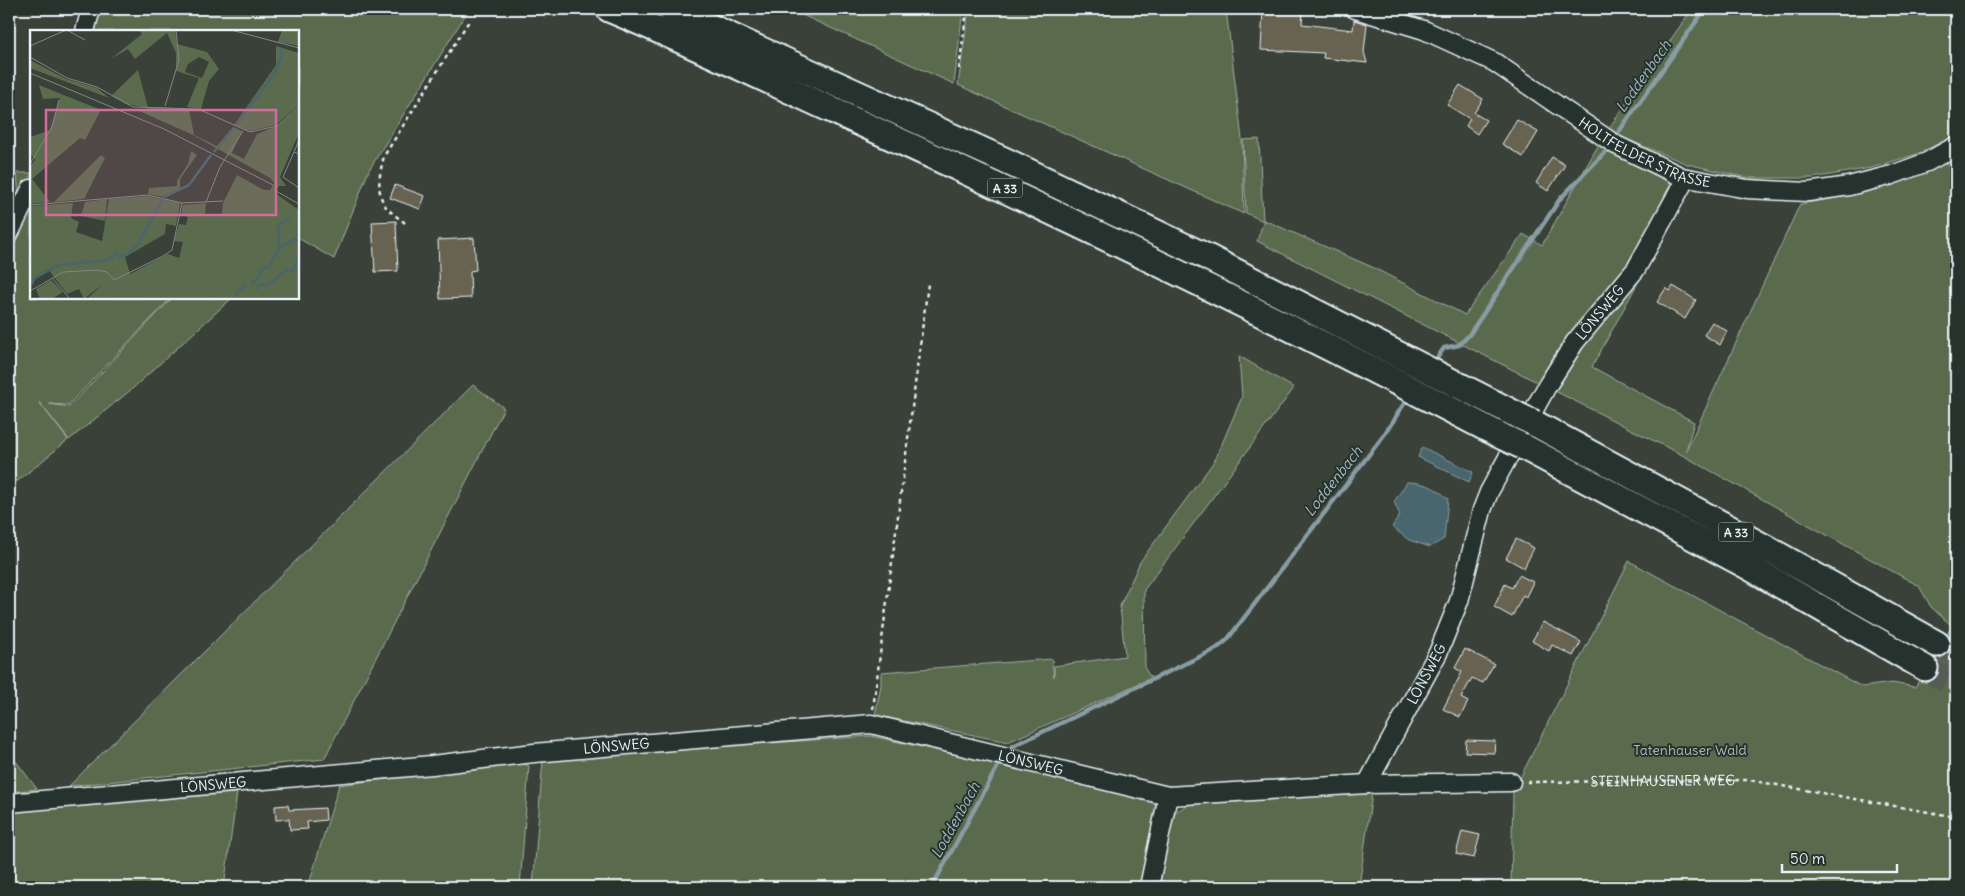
<svg xmlns="http://www.w3.org/2000/svg" width="1965" height="896" font-family="Delius,sans-serif">
  <rect width="100%" height="100%" fill="#3a4138"/>
  <filter id="ink" filterUnits="userSpaceOnUse"><feTurbulence type="fractalNoise" baseFrequency=".02" numOctaves="2"/><feDisplacementMap in="SourceGraphic" scale="10" xChannelSelector="R" yChannelSelector="G"/><feConvolveMatrix kernelMatrix="1 2 1 2 8 2 1 2 1" color-interpolation-filters="sRGB"/></filter>
  <g filter="url(#ink)">
    <path fill="#5a6b4e" stroke="#a1aea3" d="M 93,9 L 469,9 L 369,170 L 334,259 L 298,238 L 298,31 L 86,31 Z
      M 789,9 L 963,9 L 954,84 Z
      M 969,9 L 1226,9 L 1242,139 L 1244,214 L 958,85 Z
      M 1692,9 L 1956,9 L 1956,135 L 1917,154 L 1871,168 L 1812,178 L 1748,178 L 1687,164 L 1607,131 Z
      M 1259,139 L 1263,221 L 1246,213 L 1243,140 Z
      M 1599,144 L 1673,180 L 1639,250 L 1654,253 L 1592,367 L 1694,422 L 1686,451 L 1800,204 L 1848,196 L 1894,183 L 1956,154 L 1956,887 L 1511,887 L 1513,792 L 1629,561 L 1862,687 L 1892,683 L 1915,687 L 1952,626 L 1931,607 L 1919,586 L 1684,456 L 1257,241 L 1264,220 L 1372,267 L 1465,315 L 1523,234 L 1542,245 Z
      M 17,173 L 31,173 L 31,185 L 9,230 L 9,202 L 19,199 Z
      M 31,193 L 31,298 L 171,298 L 68,405 L 49,404 L 69,407 L 172,298 L 232,298 L 132,389 L 69,440 L 39,402 L 68,440 L 9,488 L 9,238 Z
      M 1239,356 L 1294,388 L 1144,590 L 1145,669 L 1151,678 L 1008,742 L 875,715 L 881,685 L 881,672 L 1052,659 L 1054,677 L 1054,666 L 1125,656 L 1120,606 L 1140,562 L 1215,460 L 1242,397 Z
      M 473,385 L 504,408 L 324,759 L 69,786 Z
      M 871,736 L 1145,796 L 1158,808 L 1139,887 L 533,887 L 543,759 Z
      M 9,752 L 37,789 L 9,792 Z
      M 521,762 L 529,766 L 520,887 L 308,887 L 339,785 Z
      M 237,793 L 224,887 L 9,887 L 9,813 L 92,804 Z
      M 1372,793 L 1359,887 L 1156,887 L 1170,815 L 1193,802 Z"/>
    <path fill="#49656e" stroke="#899da5" d="M 1422,447 L 1473,472 L 1469,482 L 1418,457 Z
      M 1407,482 C 1423,482 1436,487 1448,499 L 1444,539 L 1430,547 L 1409,540 L 1392,527 L 1400,515 L 1394,502 Z"/>
    <g fill="none" stroke-linecap="round" stroke-linejoin="round">
      <path stroke="#899da5" stroke-width="4.5" d="M 1618,133 L 1705,9
        M 1433,364 L 1444,348 L 1459,345 L 1469,335 L 1560,199 L 1604,153
        M 1013,746 L 1216,649 L 1227,640 L 1384,435 L 1409,396
        M 932,887 L 999,764"/>
    </g>
    <path fill="#686351" stroke="#e8f1f8" d="M 1263,9 L 1303,9 L 1302,24 L 1353,30 L 1354,20 L 1367,24 L 1364,52 L 1367,63 L 1323,58 L 1324,53 L 1261,50 Z
      M 1460,85 L 1483,99 L 1474,113 L 1486,120 L 1477,134 L 1466,126 L 1470,119 L 1447,105 Z
      M 1517,120 L 1538,132 L 1523,157 L 1502,144 Z
      M 1552,157 L 1565,165 L 1548,191 L 1536,183 Z
      M 395,185 L 425,196 L 420,209 L 390,198 Z
      M 396,221 L 398,271 L 375,272 L 372,222 Z
      M 474,238 L 476,270 L 470,271 L 471,298 L 440,299 L 438,240 Z
      M 1673,286 L 1696,300 L 1685,319 L 1657,302 L 1666,288 L 1670,291 Z
      M 1712,322 L 1727,331 L 1720,345 L 1704,335 Z
      M 1516,539 L 1534,548 L 1524,568 L 1506,558 Z
      M 1519,575 L 1533,582 L 1526,597 L 1523,595 L 1512,617 L 1494,607 L 1505,584 L 1512,588 Z
      M 1543,622 L 1581,642 L 1573,656 L 1552,645 L 1549,651 L 1532,641 Z
      M 1465,649 L 1494,664 L 1483,683 L 1472,678 L 1461,698 L 1468,702 L 1460,717 L 1443,709 L 1462,672 L 1455,668 Z
      M 1466,740 L 1495,741 L 1494,753 L 1465,752 Z
      M 288,805 L 289,810 L 325,808 L 326,820 L 307,822 L 308,829 L 290,830 L 289,819 L 276,820 L 275,806 Z
      M 1462,831 L 1480,835 L 1474,858 L 1456,854 Z"/>
    <g fill="none" stroke-linecap="round" stroke-linejoin="round">
      <path stroke="#545b55" stroke-width="25" stroke-dasharray="25 12" stroke-linecap="butt" d="M 1937,644 L 1956,654
        M 1925,668 L 1956,685"/>
      <g stroke="#e8f1f8" stroke-width="21">
        <g id="minor">
          <path id="s2" d="M 1355,9 L 1424,30 L 1494,62 L 1616,145 L 1682,177 L 1747,189 L 1808,192 L 1849,186 L 1892,175 L 1927,162 L 1956,146"/>
          <path d="M 85,31 L 91,9"/>
          <path d="M 9,234 L 31,189"/>
          <path id="s3" d="M 1367,784 L 1438,653 L 1459,601 L 1482,510 L 1489,492 L 1547,386 L 1575,342 L 1636,269 L 1686,178"/>
          <path id="s4" d="M 9,803 L 432,765 L 534,753 L 871,724 L 1168,796 L 1367,784 L 1511,782"/>
          <path d="M 1149,887 L 1168,796"/>
        </g>
      </g>
      <g stroke="#e8f1f8" stroke-width="29">
        <path id="highway" d="M 609,9 C 684,40 758,76 832,110 C 1059,213 1282,321 1503,437
          M 671,9 L 1008,162 L 1207,257 L 1517,415
          M 1534,423 L 1766,548 L 1937,644
          M 1522,446 L 1749,567 L 1925,668"/>
      </g>
      <g stroke="#e8f1f8" stroke-width="2.5" stroke-dasharray="4 4" stroke-linecap="butt">
        <path d="M 959,69 L 967,9"/>
        <path d="M 405,223 C 399,218 391,213 386,207 C 375,192 380,172 384,156 L 469,21"/>
        <path d="M 873,709 L 928,284"/>
        <path id="s1" d="M 1527,782 L 1749,780 L 1956,817"/>
      </g>
      <use href="#minor" stroke="#26332d" stroke-width="18"/>
      <use href="#highway" stroke="#26332d" stroke-width="25"/>
      <g stroke="#e8f1f8" stroke-width="29" stroke-linecap="butt">
        <path id="highway-bridge" d="M 1517,415 L 1534,423
          M 1503,437 L 1522,446"/>
      </g>
      <use href="#highway-bridge" stroke="#26332d" stroke-width="25"/>
    </g>
  </g>
  <g text-anchor="middle" dominant-baseline="central" stroke-width="4" stroke-linejoin="round" paint-order="stroke">
    <g fill="#26332d" stroke="#aeb8bb" stroke-width="1">
      <rect x="987.5" y="178.5" width="35" height="19" rx="4"/>
      <rect x="1718.5" y="522.5" width="35" height="19" rx="4"/>
    </g>
    <g font-size="12" font-weight="bold" fill="#e8f1f8">
      <text x="1005" y="188">A 33</text>
      <text x="1736" y="532">A 33</text>
    </g>
    <g font-size="14" fill="#e8f1f8" stroke="#26332d">
      <text stroke="none"><textPath href="#s2" startOffset="326">HOLTFELDER STRASSE</textPath></text>
      <text stroke="none"><textPath href="#s3" startOffset="530">LÖNSWEG</textPath></text>
      <text stroke="none"><textPath href="#s3" startOffset="125">LÖNSWEG</textPath></text>
      <text stroke="none"><textPath href="#s4" startOffset="610">LÖNSWEG</textPath></text>
      <text stroke="none"><textPath href="#s4" startOffset="1030">LÖNSWEG</textPath></text>
      <text stroke="none"><textPath href="#s1" startOffset="136">STEINHAUSENER WEG</textPath></text>
      <text stroke="none"><textPath href="#s4" startOffset="205">LÖNSWEG</textPath></text>
    </g>
    <g font-size="14" fill="#afbbb4" stroke="#26332d">
      <text x="1690" y="750">Tatenhauser Wald</text>
    </g>
    <g font-size="15" font-style="italic" fill="#a8b9c1" stroke="#26332d">
      <text transform="translate(1643 76) rotate(-55)">Loddenbach</text>
      <text transform="translate(1333 481) rotate(-52)">Loddenbach</text>
      <text transform="translate(955 820) rotate(-61)">Loddenbach</text>
    </g>
  </g>
  <g transform="translate(30 30)">
    <rect width="269" height="269" fill="#3a4138"/>
    <path d="M 109,0 L 145,0 L 147,14 L 177,22 L 189,39 L 179,51 L 171,79 L 157,77 L 169,48 L 146,41 L 146,23 L 137,3 L 105,29 L 98,19 L 81,29 L 112,4 ZM 169,27 L 179,32 L 172,48 L 155,42 L 158,34 ZM 252,0 L 269,0 L 269,16 L 248,12 ZM 246,16 L 269,23 L 269,75 L 246,95 L 220,101 L 204,95 L 246,35 ZM 0,30 L 36,49 L 67,58 L 79,68 L 0,38 ZM 108,40 L 118,78 L 96,74 L 81,66 ZM 9,55 L 71,80 L 55,110 L 50,108 L 2,149 L 20,172 L 0,174 L 0,136 L 5,130 L 0,123 L 0,107 L 20,100 L 30,68 L 13,69 ZM 130,77 L 159,79 L 164,105 L 187,116 L 203,97 L 212,101 L 202,123 L 214,129 L 227,104 L 247,96 L 269,77 L 269,103 L 250,147 L 256,156 L 249,156 L 245,163 L 269,180 L 269,269 L 57,269 L 73,254 L 54,269 L 49,259 L 37,264 L 18,239 L 5,247 L 0,255 L 0,176 L 43,173 L 41,188 L 49,192 L 46,202 L 72,211 L 79,169 L 118,166 L 150,173 L 146,196 L 136,194 L 135,204 L 95,227 L 100,244 L 138,224 L 149,228 L 153,212 L 144,211 L 149,194 L 156,195 L 158,187 L 151,185 L 153,175 L 176,173 L 175,185 L 192,184 L 193,173 L 207,145 L 234,160 L 240,160 L 244,153 L 240,148 L 163,105 L 107,80 ZM 161,121 L 167,125 L 150,149 L 150,159 L 134,167 L 118,164 L 119,158 L 147,156 L 147,151 L 158,134 ZM 71,125 L 75,128 L 54,169 L 24,172 ZM 77,169 L 75,191 L 51,186 L 55,172 ZM 21,250 L 33,262 L 22,269 L 10,269 L 6,259 Z" fill="#5a6b4e" fill-rule="evenodd"/>
    <path fill="none" stroke="#49656e" stroke-width="2.5" d="M 206,95 L 244,44 L 252,25 L 250,18M 184,122 L 204,98M 134,167 L 159,155 L 181,125M 249,218 L 248,195 L 261,188M 221,254 L 229,247 L 230,241 L 239,236 L 249,218 L 264,209 L 269,210M 0,257 L 5,248 L 28,235 L 78,230 L 86,223 L 90,227 L 97,225 L 109,213 L 132,170M 226,260 L 229,255 L 239,254 L 256,240 L 262,241 L 269,227M 206,269 L 207,262 L 217,255"/>
    <path fill="none" stroke="#808785" stroke-width="1" d="M 37,0 L 55,10M 201,0 L 269,18M 0,16 L 36,0M 0,27 L 37,48 L 67,57 L 103,77 L 168,79 L 220,102 L 247,96 L 269,76M 0,43 L 134,99 L 243,155M 135,76 L 149,30 L 146,0M 269,110 L 264,122 L 269,124M 264,122 L 253,147 L 269,158M 0,134 L 22,97 L 29,70M 246,161 L 269,174M 176,172 L 190,137 L 213,101M 0,175 L 118,165 L 152,173 L 193,171M 23,249 L 40,269M 0,261 L 33,242 L 67,240 L 77,242 L 84,250 L 133,226 L 142,220 L 152,173"/>
    <path fill="#d16f9a" fill-opacity="0.15" stroke="#d16f9a" stroke-width="2.5" d="M 16,80 L 246,80 L 246,185 L 16,185 Z"/>
    <rect width="269" height="269" fill="none" stroke="#e8f1f8" stroke-width="2.5"/>
  </g>
  <rect width="1965" height="896" fill="none" stroke="#26332d" stroke-width="30"/>
  <rect x="15" y="15" width="1935" height="866" fill="none" stroke="#e8f1f8" stroke-width="2" filter="url(#ink)"/>
  <path d="M1782 864v8h115v-8" fill="none" stroke="#e8f1f8" stroke-width="2.5"/>
  <text x="1790" y="864" font-size="15" fill="#e8f1f8" stroke="#26332d" stroke-width="4" paint-order="stroke">50 m</text>
</svg>
